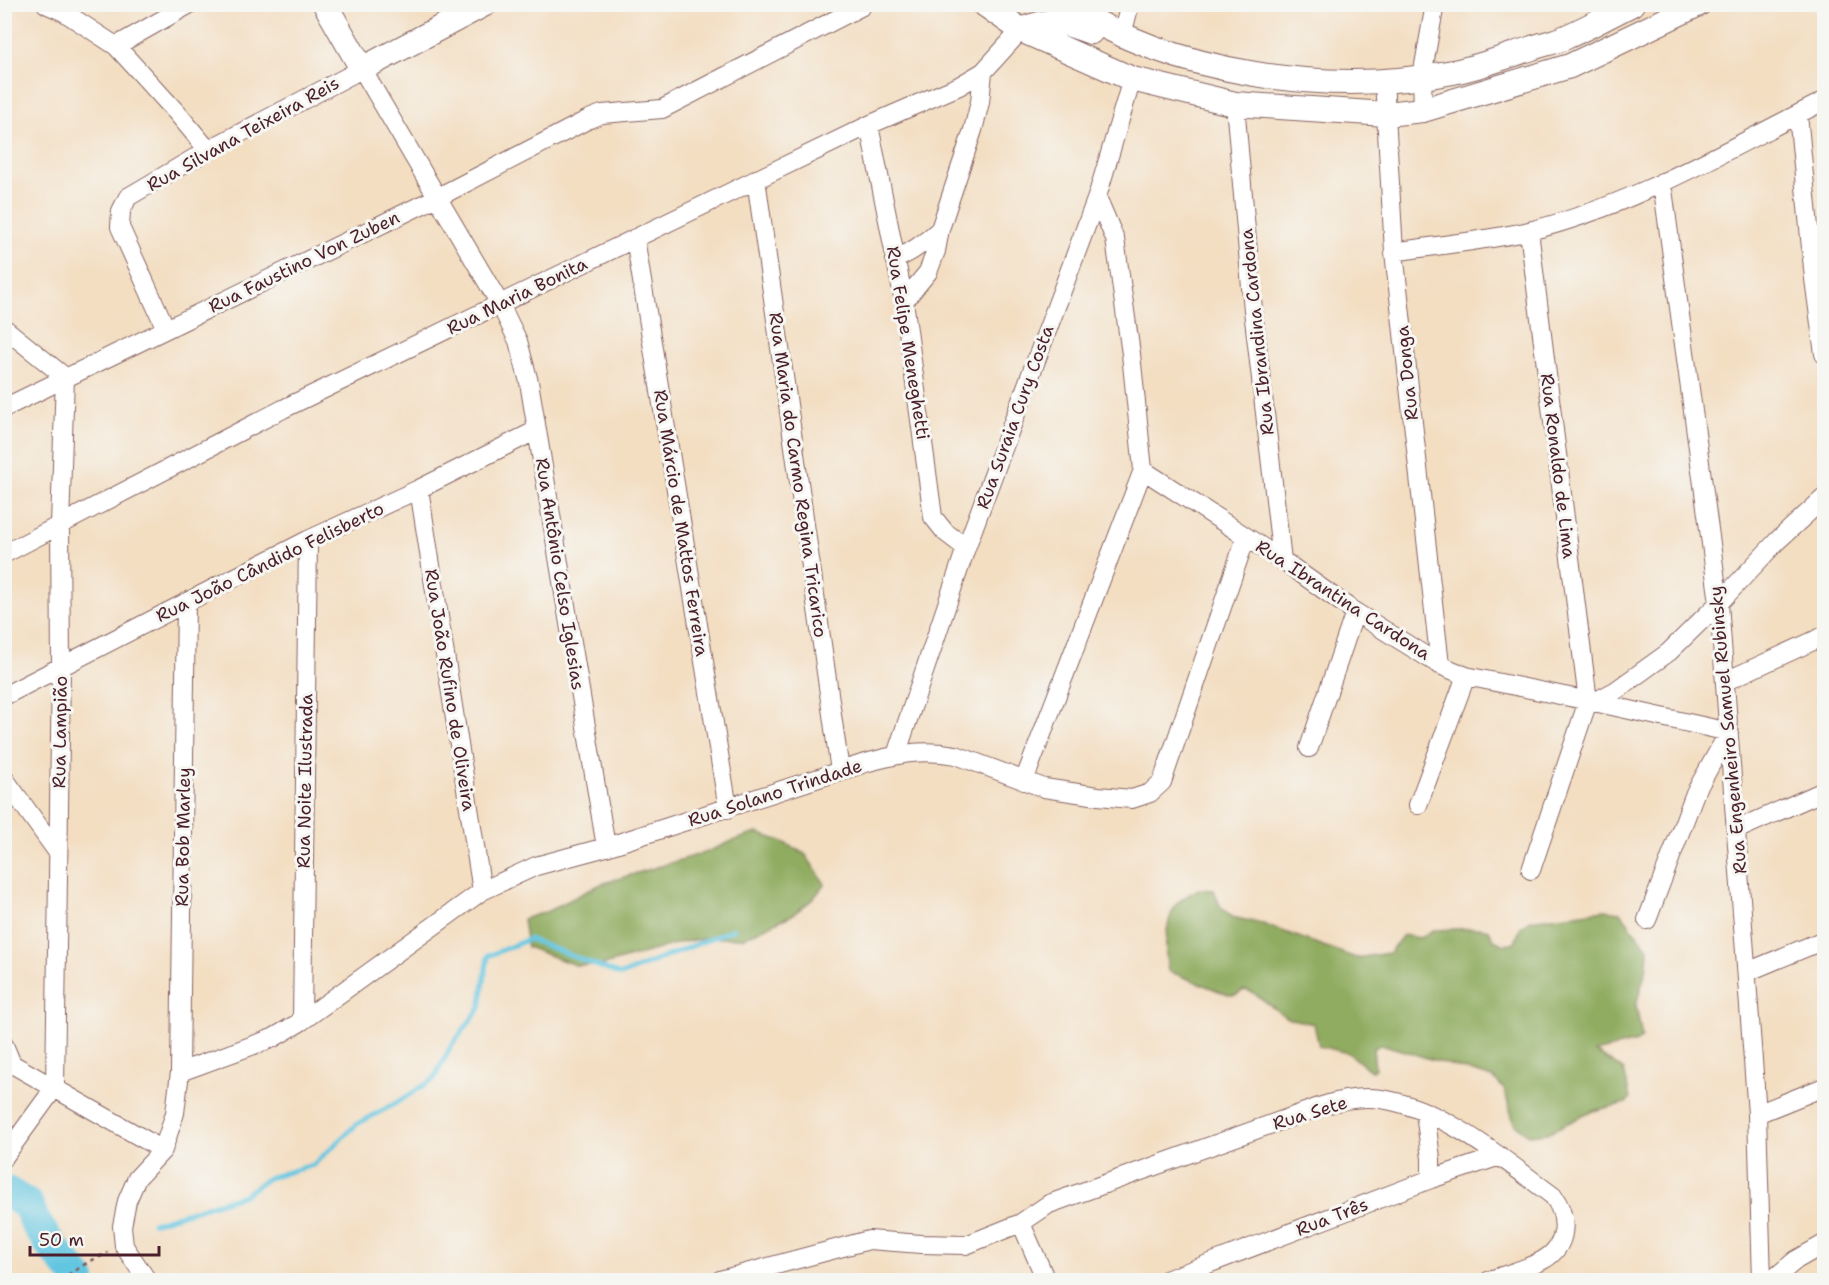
<svg xmlns="http://www.w3.org/2000/svg" width="1829" height="1285" font-family="'Shantell Sans',sans-serif">
  <rect width="100%" height="100%" fill="#f6f6f2"/>
  <filter id="ink" filterUnits="userSpaceOnUse"><feTurbulence type="fractalNoise" baseFrequency=".0167" numOctaves="2"/><feDisplacementMap in="SourceGraphic" scale="12" xChannelSelector="R" yChannelSelector="G"/><feConvolveMatrix kernelMatrix="1 2 1 2 8 2 1 2 1" color-interpolation-filters="sRGB"/></filter>
  <filter id="wash" filterUnits="userSpaceOnUse"><feTurbulence type="fractalNoise" baseFrequency=".008" numOctaves="4" result="noise"/><feDisplacementMap in="SourceGraphic" scale="24" xChannelSelector="R" yChannelSelector="G"/><feGaussianBlur stdDeviation="1.35" result="paint"/><feColorMatrix in="noise" values="0 0 0 0 0 0 0 0 0 0 0 0 0 0 0 0 0 1.4 0 .05"/><feComposite in="paint" operator="in"/></filter>
  <g filter="url(#wash)">
    <rect width="100%" height="100%" fill="#f3dec2"/>
    <path fill="#90ac60" stroke="#6d6646" stroke-width="1.5" d="M 757,833 L 781,841 L 805,854 L 825,884 L 813,899 L 792,915 L 743,938 L 710,938 L 682,942 L 604,965 L 575,965 L 527,947 L 523,919 L 548,911 L 601,884 L 707,852 L 732,841 Z
      M 1198,889 L 1214,890 L 1220,906 L 1232,917 L 1263,924 L 1356,958 L 1389,953 L 1403,935 L 1420,938 L 1433,930 L 1480,928 L 1489,930 L 1494,940 L 1504,945 L 1515,942 L 1521,927 L 1530,920 L 1605,910 L 1620,912 L 1648,949 L 1647,966 L 1636,1005 L 1642,1037 L 1637,1042 L 1595,1052 L 1624,1070 L 1630,1099 L 1626,1103 L 1593,1111 L 1547,1133 L 1528,1135 L 1514,1123 L 1504,1089 L 1493,1078 L 1381,1044 L 1373,1049 L 1375,1069 L 1371,1071 L 1348,1053 L 1319,1046 L 1314,1024 L 1287,1018 L 1252,992 L 1244,990 L 1236,995 L 1229,995 L 1168,971 C 1164,951 1165,924 1175,906 C 1179,899 1191,894 1198,889 Z"/>
    <g fill="none" stroke-linecap="round" stroke-linejoin="round">
      <path stroke="#63c6e1" stroke-width="5" d="M 153,1223 L 244,1195 L 268,1178 L 313,1165 L 357,1124 L 398,1102 L 434,1079 L 450,1048 L 480,1008 L 488,956 L 529,939 L 621,975 L 734,929"/>
      <path stroke="#63c6e1" stroke-width="32" d="M 7,1192 L 28,1205 L 35,1222 L 50,1244 L 80,1280"/>
    </g>
  </g>
  <g filter="url(#ink)">
    <g fill="none" stroke-linecap="round" stroke-linejoin="round">
      <g stroke="#856260" stroke-width="20">
        <path id="street" d="M 46,4 L 64,12 L 116,46 L 178,114 L 208,150
          M 1122,35 L 1130,4
          M 116,46 L 190,4
          M 1384,80 L 1394,252 L 1440,665
          M 1235,104 L 1253,310 L 1282,560
          M 1423,110 L 1422,76 L 1435,4
          M 1798,114 L 1814,279 L 1824,354
          M 869,125 L 904,301 L 933,517 L 945,532 L 966,548
          M 756,179 L 840,771
          M 1662,182 L 1719,603 L 1757,1114 L 1762,1280
          M 1529,231 L 1588,701 L 1531,870
          M 635,238 L 728,809
          M 1394,252 C 1438,245 1485,241 1529,231 C 1633,206 1729,148 1824,101
          M 895,259 C 913,252 926,242 940,229
          M 904,301 L 928,272 L 936,251 L 940,229 L 973,130 L 980,102 L 983,72
          M 4,328 L 65,377
          M 166,329 L 120,227 L 121,211 L 128,197 L 208,150 L 362,69 L 500,304 L 518,341 L 529,382 L 606,847
          M 4,408 L 446,193 L 589,119 L 602,114 L 662,109 L 862,6
          M 1143,470 L 1282,560 L 1355,612 L 1440,665 L 1466,676 L 1594,702 L 1615,691 L 1669,652 L 1719,603 L 1777,541 L 1824,498
          M 419,489 L 482,891
          M 4,554 L 283,409 L 869,125 L 959,86 L 983,72 L 1021,30
          M 1726,681 L 1824,636
          M 4,696 L 308,540 L 419,489 L 537,430
          M 1594,702 L 1729,732 L 1695,793 L 1647,920
          M 1309,748 L 1355,612
          M 896,755 L 966,548 L 1097,197 L 1132,79
          M 4,778 L 58,853
          M 1024,781 L 1143,470 L 1131,354 L 1115,239 L 1097,197
          M 1418,805 L 1466,676
          M 1736,830 L 1824,791
          M 1747,972 L 1824,940
          M 302,1021 L 308,540
          M 4,1045 L 12,1064 L 163,1150
          M 180,1072 L 273,1038 L 302,1021 L 482,891 L 536,866 L 606,847 L 862,764 C 895,755 920,748 956,755 L 1044,788 L 1098,796 L 1132,799 L 1150,793 L 1162,782 L 1246,537
          M 1425,1113 L 1431,1158 L 1431,1179
          M 1757,1114 L 1824,1087
          M 4,1157 L 55,1087 L 61,667 L 60,525 L 65,377
          M 1021,1223 L 1046,1280
          M 147,1280 L 124,1246 L 122,1226 L 127,1201 L 137,1178 L 163,1150 L 175,1113 L 180,1072 L 186,602
          M 720,1280 L 869,1240 L 921,1244 L 966,1245 L 1021,1223 L 1049,1204 L 1322,1106 C 1341,1100 1360,1096 1381,1099 C 1443,1108 1503,1159 1553,1196 C 1569,1217 1568,1246 1543,1260 C 1527,1269 1507,1274 1490,1280
          M 1166,1280 L 1431,1179 L 1500,1156
          M 1772,1280 L 1796,1260 L 1824,1244"/>
      </g>
      <g stroke="#856260" stroke-width="26">
        <path id="secondary" d="M 325,4 L 362,69 L 485,4
          M 984,4 L 1021,30 L 1132,79 L 1235,104 L 1386,114 L 1423,110 L 1570,66 L 1699,4
          M 1066,4 C 1173,74 1328,97 1453,72 C 1480,67 1505,57 1532,48 C 1543,44 1555,42 1566,37 C 1589,27 1610,15 1632,4
          M 1021,30 C 1055,17 1058,21 1091,32"/>
      </g>
      <path stroke="#856260" stroke-width="3" stroke-dasharray="4.5 4.5" stroke-linecap="butt" d="M 60,1280 L 90,1261 L 108,1253"/>
      <use href="#street" stroke="#fff" stroke-width="18"/>
      <use href="#secondary" stroke="#fff" stroke-width="24"/>
    </g>
  </g>
  <g text-anchor="middle" dominant-baseline="central" stroke-width="6" stroke-linejoin="round" paint-order="stroke">
    <g font-size="18" fill="#4a1f2b" stroke="#f6f6f2">
      <text transform="translate(243 134) rotate(-29)">Rua Silvana Teixeira Reis</text>
      <text transform="translate(304 262) rotate(-26)">Rua Faustino Von Zuben</text>
      <text transform="translate(517 296) rotate(-26)">Rua Maria Bonita</text>
      <text transform="translate(1257 332) rotate(-96)">Rua Ibrandina Cardona</text>
      <text transform="translate(908 343) rotate(81)">Rua Felipe Meneghetti</text>
      <text transform="translate(1407 373) rotate(-96)">Rua Donga</text>
      <text transform="translate(1015 417) rotate(-70)">Rua Suraia Cury Costa</text>
      <text transform="translate(1558 466) rotate(83)">Rua Ronaldo de Lima</text>
      <text transform="translate(798 475) rotate(82)">Rua Maria do Carmo Regina Tricarico</text>
      <text transform="translate(681 523) rotate(81)">Rua Márcio de Mattos Ferreira</text>
      <text transform="translate(270 562) rotate(-26)">Rua João Cândido Felisberto</text>
      <text transform="translate(560 574) rotate(81)">Rua Antônio Celso Iglesias</text>
      <text transform="translate(1343 600) rotate(33)">Rua Ibrantina Cardona</text>
      <text transform="translate(450 690) rotate(81)">Rua João Rufino de Oliveira</text>
      <text transform="translate(1728 730) rotate(-95)">Rua Engenheiro Samuel Rubinsky</text>
      <text transform="translate(60 732) rotate(-89)">Rua Lampião</text>
      <text transform="translate(305 781) rotate(-89)">Rua Noite Ilustrada</text>
      <text transform="translate(775 793) rotate(-18)">Rua Solano Trindade</text>
      <text transform="translate(183 837) rotate(-89)">Rua Bob Marley</text>
      <text transform="translate(1310 1113) rotate(-17)">Rua Sete</text>
      <text transform="translate(1332 1217) rotate(-21)">Rua Três</text>
    </g>
  </g>
  <rect width="1829" height="1285" fill="none" stroke="#f6f6f2" stroke-width="24"/>
  <path d="M30 1246v9h129v-9" fill="none" stroke="#4a1f2b" stroke-width="3"/>
  <text x="39" y="1246" font-size="18" fill="#4a1f2b" stroke="#f6f6f2" stroke-width="4.5" paint-order="stroke">50 m</text>
</svg>
